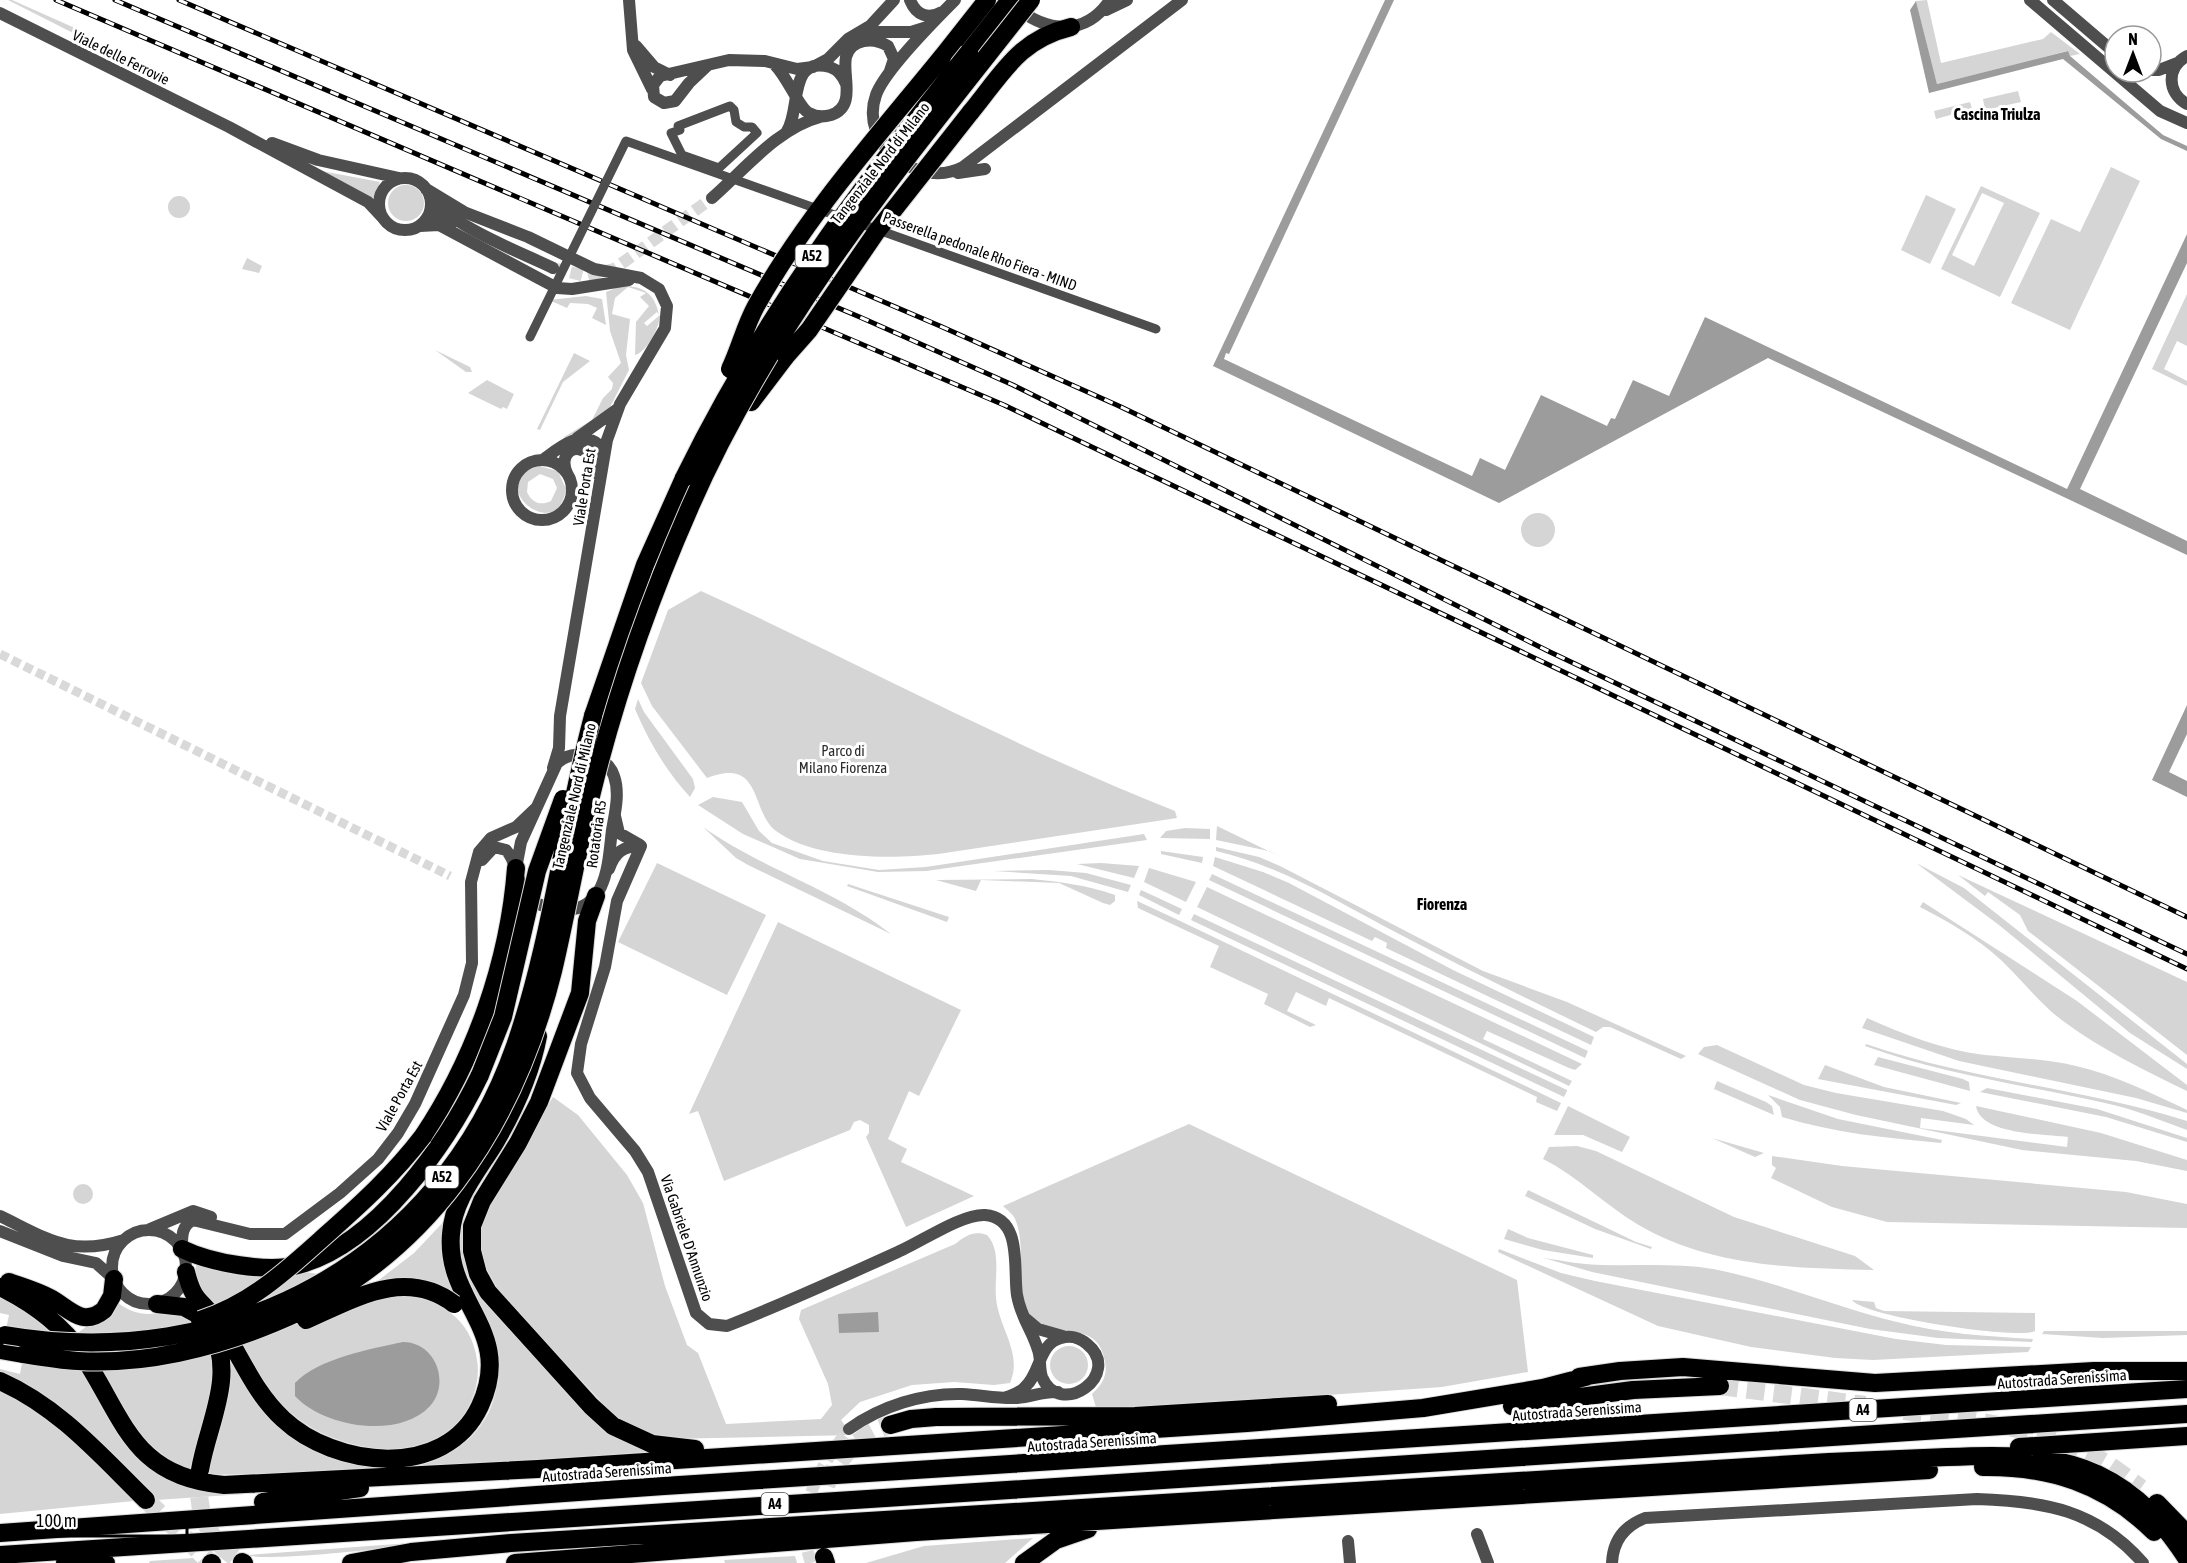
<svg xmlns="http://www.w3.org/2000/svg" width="2187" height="1563" font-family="'Asap Condensed',sans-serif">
  <rect width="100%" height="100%" fill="#fff"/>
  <path fill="#d5d5d5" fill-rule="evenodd" d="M 8,0 L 12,0 L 86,33 L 79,36 Z
    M 1927,0 L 1941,63 L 2043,39 L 2051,32 L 2080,54 L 2070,56 L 2067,51 L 1937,84 L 1916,1 Z
    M 2018,91 L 2021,102 L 1985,110 L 1983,99 Z
    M 1970,102 L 1972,109 L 1936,119 L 1934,111 Z
    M 2111,167 L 2140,181 L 2070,330 L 2011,303 L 2051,219 L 2080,232 Z
    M 311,169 L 380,182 L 372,200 Z
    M388 203a18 18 0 1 1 36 0a18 18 0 1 1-36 0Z
    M 1981,186 L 2040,213 L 2000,297 L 1941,269 ZM 1982,193 L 2004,203 L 1974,266 L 1952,255 Z
    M 1926,195 L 1956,209 L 1930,264 L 1901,250 Z
    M168 207a11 11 0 1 1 22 0a11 11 0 1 1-22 0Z
    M 247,258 L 262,266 L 259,273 L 242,269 Z
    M 621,286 C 642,285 655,293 659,315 L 657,312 L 644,323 L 647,326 L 660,315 C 660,327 646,353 635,355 L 636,322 L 649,306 L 640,297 L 646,293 L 628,287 L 615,298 L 612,314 L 630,319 L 626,355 L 629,370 L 607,413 L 566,439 L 564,437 L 592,420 L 603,398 L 612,389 L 613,383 L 608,377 L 621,363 L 610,331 L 606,292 Z
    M 2187,294 L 2187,346 L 2177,341 L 2164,369 L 2187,381 L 2187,386 L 2152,369 Z
    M 586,296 L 602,299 L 606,325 L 592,318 L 597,308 L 588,304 L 570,303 L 567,308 L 549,300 Z
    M 435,350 L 470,367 L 472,372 L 466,372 Z
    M 574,353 L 590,361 L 563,382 L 540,430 L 537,429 Z
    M 487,380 L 514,394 L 507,409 L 503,407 L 501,409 L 468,393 Z
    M 539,466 L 558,471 L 566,489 C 557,548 481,481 539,466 ZM 540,474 L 553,479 L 557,488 L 551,501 C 541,506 532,503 527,492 L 528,482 Z
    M1521 530a17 17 0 1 1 34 0a17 17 0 1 1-34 0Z
    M 701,591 C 859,663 1013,747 1175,811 L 1177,818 L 938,854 C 892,859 815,860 776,831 C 750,811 763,756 707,778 L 652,706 L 641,683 L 668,610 Z
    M 638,699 L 644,712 L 693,779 L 695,788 L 690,797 C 666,771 649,742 635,709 Z
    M 713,797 L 742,802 L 759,831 L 772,843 L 823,861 L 879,870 L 926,867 L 1144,834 L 1147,840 L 926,871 L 878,872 L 800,859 L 743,834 L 698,805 Z
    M 1217,826 L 1283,858 L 1269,851 L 1216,840 Z
    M 703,827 C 762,869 834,889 891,934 L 748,865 L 736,858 Z
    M 1185,828 L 1210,829 L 1210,839 L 1160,838 L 1166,831 Z
    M 1216,847 L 1259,857 L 1280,866 L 1483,971 L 1567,1002 L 1686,1056 L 1681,1059 L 1610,1027 L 1603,1027 L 1596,1032 C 1530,1000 1464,968 1399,934 C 1339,903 1282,866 1216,851 Z
    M 1161,851 L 1203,857 L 1202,863 L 1161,854 Z
    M 1215,857 L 1263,872 L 1289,883 L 1453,970 L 1594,1037 L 1591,1045 L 1386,948 L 1387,943 L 1375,937 L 1372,941 L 1213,866 Z
    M 657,863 L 766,915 L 727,995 L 618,942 Z
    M 1101,863 L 1139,866 L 1134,878 L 1077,864 Z
    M 1916,863 L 1964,888 L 2187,1064 L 2187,1069 L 2130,1033 L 1999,925 Z
    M 1149,868 L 1196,882 L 1186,902 L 1144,882 Z
    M 1049,870 L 1086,873 L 1131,885 L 1128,892 L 1071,876 L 994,871 Z
    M 1212,874 L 1588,1051 L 1585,1058 L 1209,880 Z
    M 1958,875 L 2187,982 L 2187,1055 L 2028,931 L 2020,915 L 1988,892 L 1985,896 Z
    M 1032,879 C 1060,882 1087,885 1115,895 L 1115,901 L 1110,905 L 1103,903 L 1059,883 L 981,880 L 976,891 L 936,880 Z
    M 848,884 L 949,917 L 947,922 L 847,886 Z
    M 1207,887 L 1582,1064 L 1575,1070 L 1569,1068 L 1487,1031 L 1483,1039 L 1572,1081 L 1569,1086 L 1197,907 Z
    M 1141,890 L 1182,909 L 1179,915 L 1139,895 Z
    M 1137,901 L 1176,919 L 1561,1103 L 1557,1111 L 1536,1102 L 1537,1097 L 1329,998 L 1326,1006 L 1296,992 L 1287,1011 L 1316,1025 L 1310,1027 L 1264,1004 L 1268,994 L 1210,967 L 1219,946 L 1138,908 Z
    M 1923,902 L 2077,1001 L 2187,1085 L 2187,1091 C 2144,1070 2102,1050 2063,1021 C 2040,1004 2022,980 2001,960 C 1977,938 1949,922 1920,907 Z
    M 1194,914 L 1567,1090 L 1567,1091 L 1564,1097 L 1191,920 Z
    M 778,922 L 961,1010 L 919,1096 L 909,1091 L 888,1139 L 907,1149 L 901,1162 L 974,1196 L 906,1227 L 866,1137 L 869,1133 L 869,1125 L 860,1120 L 854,1122 L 850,1130 L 724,1181 L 698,1111 L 689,1114 Z
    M 1867,1018 C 1905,1035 1943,1050 1985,1055 C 2016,1058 2046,1059 2076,1066 C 2115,1075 2151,1093 2187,1110 L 2187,1113 L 2136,1098 L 1959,1061 L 1862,1028 Z
    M 1866,1044 C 1969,1080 2082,1088 2187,1121 L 2187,1130 C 2160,1120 2133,1109 2105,1103 C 2024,1085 1942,1074 1865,1046 Z
    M 1717,1045 L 1804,1085 L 1836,1093 L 1943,1111 L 1966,1119 L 1974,1125 L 1921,1118 L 1920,1128 L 2067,1147 L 2068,1137 C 2045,1134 1980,1135 1976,1106 L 2101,1133 L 2187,1160 L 2187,1171 L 2136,1161 L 2022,1150 L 1856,1115 L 1800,1100 L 1698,1054 L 1704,1047 Z
    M 1878,1057 L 1963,1079 L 1969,1082 L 1970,1091 L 1874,1065 Z
    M 1825,1065 L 1884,1087 L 1961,1103 L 1956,1105 L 1818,1079 Z
    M 1717,1081 L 1766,1102 L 1772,1106 L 1774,1115 L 1714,1089 Z
    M 1987,1088 L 2097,1109 L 2187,1138 L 2187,1142 L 2106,1117 L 1980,1092 Z
    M 1768,1095 L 1838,1119 L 1942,1140 L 1941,1143 C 1887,1138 1834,1133 1782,1117 L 1780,1107 Z
    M 553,1097 L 578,1115 L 627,1175 L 643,1203 L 665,1286 L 687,1345 L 698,1353 L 726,1424 L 821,1419 L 832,1405 L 828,1384 L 799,1319 L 801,1310 L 955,1244 C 965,1236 974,1230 987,1235 C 1002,1251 994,1278 996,1298 C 999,1329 1023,1353 1010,1383 L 994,1385 L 954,1382 L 912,1385 L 860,1402 L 841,1420 L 852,1435 L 667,1439 L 644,1432 L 619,1421 L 500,1293 L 481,1259 L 479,1226 L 490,1201 Z
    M 1568,1106 L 1630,1137 L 1622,1152 L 1583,1135 L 1554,1135 Z
    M 1189,1124 L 1517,1280 L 1528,1372 L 1442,1387 L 1097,1411 L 1092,1394 C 1102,1385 1108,1375 1105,1362 C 1098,1315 1051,1344 1029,1315 C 1015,1296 1027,1244 1015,1219 C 1013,1214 1007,1210 1003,1206 Z
    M 1712,1138 L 1764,1153 L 1755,1157 Z
    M 1577,1146 L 1596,1151 L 1734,1217 L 1855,1256 L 1874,1270 C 1793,1268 1709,1267 1637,1224 C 1604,1204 1577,1176 1543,1159 L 1549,1147 Z
    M 1772,1156 L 1842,1166 L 2126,1192 L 2187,1204 L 2187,1228 L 1887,1222 L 1832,1207 L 1771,1178 L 1776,1168 L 1772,1165 Z
    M73 1194a10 10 0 1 1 20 0a10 10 0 1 1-20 0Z
    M 1528,1190 L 1636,1242 L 1652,1247 L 1651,1249 L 1595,1229 L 1525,1196 Z
    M 474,1202 L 477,1282 L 648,1452 L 389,1470 L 207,1475 L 226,1363 L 231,1362 C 253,1401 278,1436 321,1454 C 356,1469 405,1475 440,1458 C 462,1448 478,1433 489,1412 C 500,1387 502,1358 493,1332 C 477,1288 439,1249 474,1202 Z
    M 448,1217 L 459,1298 L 448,1311 C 465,1323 474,1339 477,1360 C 480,1377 475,1394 468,1408 C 435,1472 335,1452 291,1413 C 269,1395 254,1368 238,1345 C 228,1332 195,1291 194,1276 C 194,1272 196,1267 197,1263 L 299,1271 L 375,1283 L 414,1253 ZM 335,1419 L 404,1421 L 376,1425 Z
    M 1508,1229 L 1528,1238 L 1593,1255 L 1593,1258 L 1543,1250 L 1504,1239 Z
    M 1499,1249 L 1561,1273 L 1595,1281 L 1896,1339 L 1946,1345 L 2031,1347 L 2028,1352 L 1873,1360 L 1835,1358 L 1751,1347 L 1658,1326 L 1498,1252 Z
    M 1544,1258 C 1564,1261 1583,1265 1603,1265 C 1640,1266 1676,1263 1713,1269 C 1776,1281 1835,1307 1897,1322 C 1942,1334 1987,1336 2033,1339 L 2032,1342 L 1938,1338 L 1870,1329 L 1592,1272 Z
    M 0,1294 L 33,1313 L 69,1347 L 153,1466 L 305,1490 L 156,1500 L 73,1419 L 0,1374 L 0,1369 L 20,1374 L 25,1347 L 3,1343 L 9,1315 L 0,1313 Z
    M 1852,1300 L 1874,1302 L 1876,1308 L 1884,1311 L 2035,1313 L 2035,1331 C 2016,1340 1862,1316 1852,1300 Z
    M 118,1303 C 146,1323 156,1308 183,1315 C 241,1332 198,1432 190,1469 C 134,1449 106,1383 75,1335 Z
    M 2044,1331 L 2187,1331 L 2187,1335 L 2103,1338 L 2042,1334 Z
    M1050 1365a19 19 0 1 1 38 0a19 19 0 1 1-38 0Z
    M 0,1391 C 53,1414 93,1462 134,1501 L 0,1514 Z
    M 1033,1538 L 1005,1563 L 866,1563 L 924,1546 Z
    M 451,1540 C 420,1545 263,1563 248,1555 Z
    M 795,1556 L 797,1563 L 725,1563 L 724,1560 Z
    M 193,1558 L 198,1563 L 149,1563 L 150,1561 Z"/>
  <path fill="#9c9c9c" d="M 1385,0 L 1394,0 L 1229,354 L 1226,353 L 1224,359 L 1472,476 L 1480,458 L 1505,470 L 1541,395 L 1607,426 L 1611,418 L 1615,419 L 1633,380 L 1669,396 L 1705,317 L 2067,489 L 2187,234 L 2187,263 L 2080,489 L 2187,541 L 2187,555 L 1768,358 L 1499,503 L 1213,366 Z
    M 1916,1 L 1937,84 L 2068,51 L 2070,56 L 2163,135 L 2187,146 L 2187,151 L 2161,139 L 2063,59 L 1929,93 L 1910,10 Z
    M 2187,705 L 2187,734 L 2169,772 L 2187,781 L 2187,797 L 2152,780 Z
    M 878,1312 L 879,1332 L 839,1333 L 838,1314 Z
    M 403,1342 C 435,1342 451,1382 430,1406 C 399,1440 323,1427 295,1396 L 295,1383 C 319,1358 371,1349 403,1342 Z"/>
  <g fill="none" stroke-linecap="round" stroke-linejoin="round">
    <path stroke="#d9d9d9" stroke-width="9" stroke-dasharray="9 4.5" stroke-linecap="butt" d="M 0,654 L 450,876"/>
    <path stroke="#d9d9d9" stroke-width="12" stroke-dasharray="12 6" stroke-linecap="butt" d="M 553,268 L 585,276 L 614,269 L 712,198
      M 811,1563 C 793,1511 818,1469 849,1429"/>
    <path stroke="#d9d9d9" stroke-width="18" stroke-dasharray="18 9" stroke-linecap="butt" d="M 1720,1386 L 1865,1405
      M 1904,1411 C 1970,1420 2040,1426 2099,1459 C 2114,1467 2127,1478 2141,1488
      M 200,1470 C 195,1511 206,1540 242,1562
      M 146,1500 L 211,1563
      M 819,1538 C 812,1491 844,1438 890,1425"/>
    <g stroke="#dbdbdb" stroke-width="20">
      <path id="motorway" d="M 969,52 L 1010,0
        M 942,57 L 987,0
        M 970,113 C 1003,73 1018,40 1071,27
        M 751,402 L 786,356
        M 593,716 L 645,565 L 684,478
        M 596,896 L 587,921 L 580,993 L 539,1102 L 518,1143 L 482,1201 L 472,1226 L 472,1251 L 478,1274 L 488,1292 L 591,1406 L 613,1426 L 652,1444 L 695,1449
        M 423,1136 C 475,1058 509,962 516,868
        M 182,1249 C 211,1263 267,1273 298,1265 C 376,1245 447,1144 480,1075
        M 186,1272 C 194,1304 201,1299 217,1321 C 241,1354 251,1389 283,1419 C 334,1467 445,1481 480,1406 C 515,1331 445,1303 451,1234 C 453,1199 478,1171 496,1141 C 515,1108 531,1074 538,1036
        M 9,1282 C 23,1287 37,1291 50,1298 C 69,1308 82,1328 104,1310 L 112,1296 L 114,1279
        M 0,1287 C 32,1303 61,1323 81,1353 C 124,1417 131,1477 224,1485 L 538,1469 L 1247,1423 L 1423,1408 L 1543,1388 L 1589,1376
        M 157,1304 L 184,1307 L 208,1320
        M 0,1350 L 24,1354
        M 1579,1377 L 1620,1371 L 1683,1367 L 1875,1383 L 2094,1371 L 2187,1371
        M 0,1381 C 59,1407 100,1455 146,1500
        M 1512,1406 L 1633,1390 L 1720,1386
        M 890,1425 L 911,1419 L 936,1417 L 1135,1416 L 1328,1404
        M 2019,1447 L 2187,1436
        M 1983,1467 C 2049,1466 2106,1484 2154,1532
        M 200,1470 C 208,1422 236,1378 212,1329
        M 263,1502 L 360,1488
        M 2157,1503 L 2187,1534
        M 0,1533 L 664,1486 L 2187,1389
        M 0,1555 L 2187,1414
        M 824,1557 L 826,1563
        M 242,1562 L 244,1563
        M 65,1563 L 106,1563
        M 211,1563 L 212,1563
        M 351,1563 L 411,1552 L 511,1543 L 1829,1462 C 1868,1460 1908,1459 1947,1457 C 2058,1452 2122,1459 2187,1559
        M 515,1563 L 916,1532 L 1929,1470
        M 1024,1563 L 1056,1540 L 1088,1529"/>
    </g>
    <path stroke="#4e4e4e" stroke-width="9" d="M 730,106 L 734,110 L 736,122 L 744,127 L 752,127 L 757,133 L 719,168 L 682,155 L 671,133 L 680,130 L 678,126 Z"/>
    <path stroke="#4e4e4e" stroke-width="12" d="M 629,0 L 633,50 L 652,89
      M 910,0 C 916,15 928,20 942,12
      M 955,0 C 936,19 884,72 876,95 C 858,145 920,190 963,167 L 1182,0
      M 2030,0 L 2160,111 L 2187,123
      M 1017,8 C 1048,33 1086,36 1110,0
      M 1106,10 L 1127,0
      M 862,32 L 911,32 L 927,27
      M 636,46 L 654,67 L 670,75
      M 775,65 C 788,78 799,108 809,113 C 816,117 824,117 831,115 C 857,106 842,76 846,57 C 851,38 874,37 888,46 L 894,59 L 890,71
      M 707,66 L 689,83 L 675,101 L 664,103 L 654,97 L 653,85 L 660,76 L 729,60 L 765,61 L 797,69 L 813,67 L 828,59 L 848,39 L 870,26 L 894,0
      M 787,131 C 801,110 788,55 830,67 C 838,70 843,76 846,84
      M 958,173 L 985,169
      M 430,196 C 449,225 520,252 553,268
      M 712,198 C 744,170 778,128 820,117
      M 426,220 L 435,217 L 453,222
      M 615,816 L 619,833 L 640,845
      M 641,846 L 617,901 L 605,967 L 581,1044 L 577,1073 L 590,1098 L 635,1151 L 648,1172 L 696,1313 L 709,1324 L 727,1326 C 786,1303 845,1276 902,1250 C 924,1240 962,1214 985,1215 C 1023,1218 1013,1269 1017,1295 C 1021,1318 1032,1330 1038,1350 C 1041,1358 1039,1368 1042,1377 C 1060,1420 1124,1374 1087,1344 C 1080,1338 1070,1335 1061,1338 C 1038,1344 1041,1373 1025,1387 C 1020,1393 1012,1395 1005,1398
      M 609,869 C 615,852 623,846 641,846
      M 1025,1318 L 1038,1329 L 1066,1337
      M 849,1429 C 881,1406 923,1393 962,1394 C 981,1395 999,1399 1017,1398 C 1032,1397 1043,1391 1058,1392
      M 1477,1534 L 1488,1563
      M 1348,1541 L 1350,1563
      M 1612,1563 C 1613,1541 1624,1526 1645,1518 L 1977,1499 C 2044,1501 2097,1510 2143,1563"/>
    <path stroke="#4e4e4e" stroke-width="12" d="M 2053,0 L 2115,53
      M 0,13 L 229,127 L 368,202 L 382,217
      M 2187,56 C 2166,67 2167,93 2187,104
      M 2151,70 L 2159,70 L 2177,63
      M 272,143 L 318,160 L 399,178
      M379 204a26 26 0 1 1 52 0a26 26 0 1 1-52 0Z
      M 426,189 L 464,212 L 528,237 L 594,269 L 641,278 L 659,289 L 667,306 L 665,328 L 620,404 L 607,440 L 560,716 L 559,748 L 553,768
      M 420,226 L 439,225 L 557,288 L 572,289 L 629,280
      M 577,438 L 616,410
      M 544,459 C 559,448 581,429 599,445 L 603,457
      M512 490a30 30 0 1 1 60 0a30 30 0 1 1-60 0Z
      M 567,473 C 558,454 575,441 590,455 L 599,476
      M 482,860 L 494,847 L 506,850 C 520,865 515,889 533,901 C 542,907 554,909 564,910 C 608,910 608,862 612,830 C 615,813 620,793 614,776 C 607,753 573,748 557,763 L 521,842 L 516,868
      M 0,1216 C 48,1239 70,1257 124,1240
      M 150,1229 L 193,1211 L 211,1217
      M112 1267a37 37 0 1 1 74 0a37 37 0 1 1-74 0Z
      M 0,1231 L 63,1256 L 96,1263 L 114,1279
      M 182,1249 C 182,1237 181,1226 193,1220 L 250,1234 L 285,1234 L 340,1193 L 378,1159 L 398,1133 L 415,1104 L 464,995 L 472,963 L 471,882 L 479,852 L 491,838 L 516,827 L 537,807"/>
    <use href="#motorway" stroke="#000" stroke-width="18"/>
    <g stroke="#000" stroke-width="5">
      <path id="rail" d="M 56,0 L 1004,405 L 2187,969
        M 115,0 L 862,318 L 1013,385 L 1550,652 L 2187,954
        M 179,0 L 940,326 L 1119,406 L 2187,917"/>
    </g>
    <use href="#rail" stroke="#fff" stroke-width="3" stroke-dasharray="9" stroke-linecap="butt"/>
    <g stroke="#dbdbdb" stroke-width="20" stroke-linecap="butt">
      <path id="motorway-bridge" d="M 786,356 L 809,330 L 877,231 L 970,113
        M 730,369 C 740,348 745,326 756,306 C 806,216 877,137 942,57
        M 684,478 C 762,318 858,190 969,52
        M 480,1075 L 503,1017 L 537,871 L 563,799
        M 200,1320 C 251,1304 287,1270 326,1235 C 361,1204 394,1174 423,1136
        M 306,1320 C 354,1299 405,1267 454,1304
        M 5,1335 C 227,1373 439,1263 515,1046 C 552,939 564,825 593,716
        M 24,1354 C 42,1357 60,1360 78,1361 C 144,1365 214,1348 274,1323 C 427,1260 514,1127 553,971 C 567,912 577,851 592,792 C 616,694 649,600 690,507 C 773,317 904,162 1031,0"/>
    </g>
    <path stroke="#4e4e4e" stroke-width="9" d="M 856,222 L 1156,329
      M 530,337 L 626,141 L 843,218"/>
    <use href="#motorway-bridge" stroke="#000" stroke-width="18"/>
  </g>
  <g text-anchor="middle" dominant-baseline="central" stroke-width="6" stroke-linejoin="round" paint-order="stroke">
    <g fill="#fff" stroke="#4c4c4c" stroke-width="1.5">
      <rect x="795.5" y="245" width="33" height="22" rx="4.5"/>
      <rect x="425.5" y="1166" width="33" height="22" rx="4.5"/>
      <rect x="1849.5" y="1399" width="27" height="22" rx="4.5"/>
      <rect x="761.5" y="1493" width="27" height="22" rx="4.5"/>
    </g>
    <g font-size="14" font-weight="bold" fill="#000">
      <text x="812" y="256">A52</text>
      <text x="442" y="1177">A52</text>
      <text x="1863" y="1410">A4</text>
      <text x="775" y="1504">A4</text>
    </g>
    <g font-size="15" fill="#000" stroke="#fff">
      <text transform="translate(121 57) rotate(26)">Viale delle Ferrovie</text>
      <text transform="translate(880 163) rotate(-52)">Tangenziale Nord di Milano</text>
      <text transform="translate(980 251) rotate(20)">Passerella pedonale Rho Fiera - MIND</text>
      <text transform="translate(584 487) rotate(-81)">Viale Porta Est</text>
      <text transform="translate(574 796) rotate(-77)">Tangenziale Nord di Milano</text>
      <text transform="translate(596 834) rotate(-82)">Rotatoria R5</text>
      <text transform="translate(399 1096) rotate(-61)">Viale Porta Est</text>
      <text transform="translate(687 1238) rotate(71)">Via Gabriele D'Annunzio</text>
      <text transform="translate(2062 1379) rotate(-4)">Autostrada Serenissima</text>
      <text transform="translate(1577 1411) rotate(-4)">Autostrada Serenissima</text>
      <text transform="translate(1092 1442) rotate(-4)">Autostrada Serenissima</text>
      <text transform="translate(607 1472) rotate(-4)">Autostrada Serenissima</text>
    </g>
    <g font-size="15" fill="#2c2c2c" stroke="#fff">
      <text x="843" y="750">Parco di<tspan x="843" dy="17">Milano Fiorenza</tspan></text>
    </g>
    <g font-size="16" font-weight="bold" fill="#000" stroke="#fff">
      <text x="1997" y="114">Cascina Triulza</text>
      <text x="1442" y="904">Fiorenza</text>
    </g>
  </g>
  <g transform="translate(2133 54)"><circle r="28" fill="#ffffff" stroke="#999999" stroke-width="1.5"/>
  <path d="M0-4.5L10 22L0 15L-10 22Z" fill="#000000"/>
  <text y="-9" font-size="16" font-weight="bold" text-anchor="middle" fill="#000000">N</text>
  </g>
  <path d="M27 1527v9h160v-9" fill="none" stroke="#000000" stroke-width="3"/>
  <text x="36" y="1527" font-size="18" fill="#000000" stroke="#ffffff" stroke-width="4.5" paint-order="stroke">100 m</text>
</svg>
